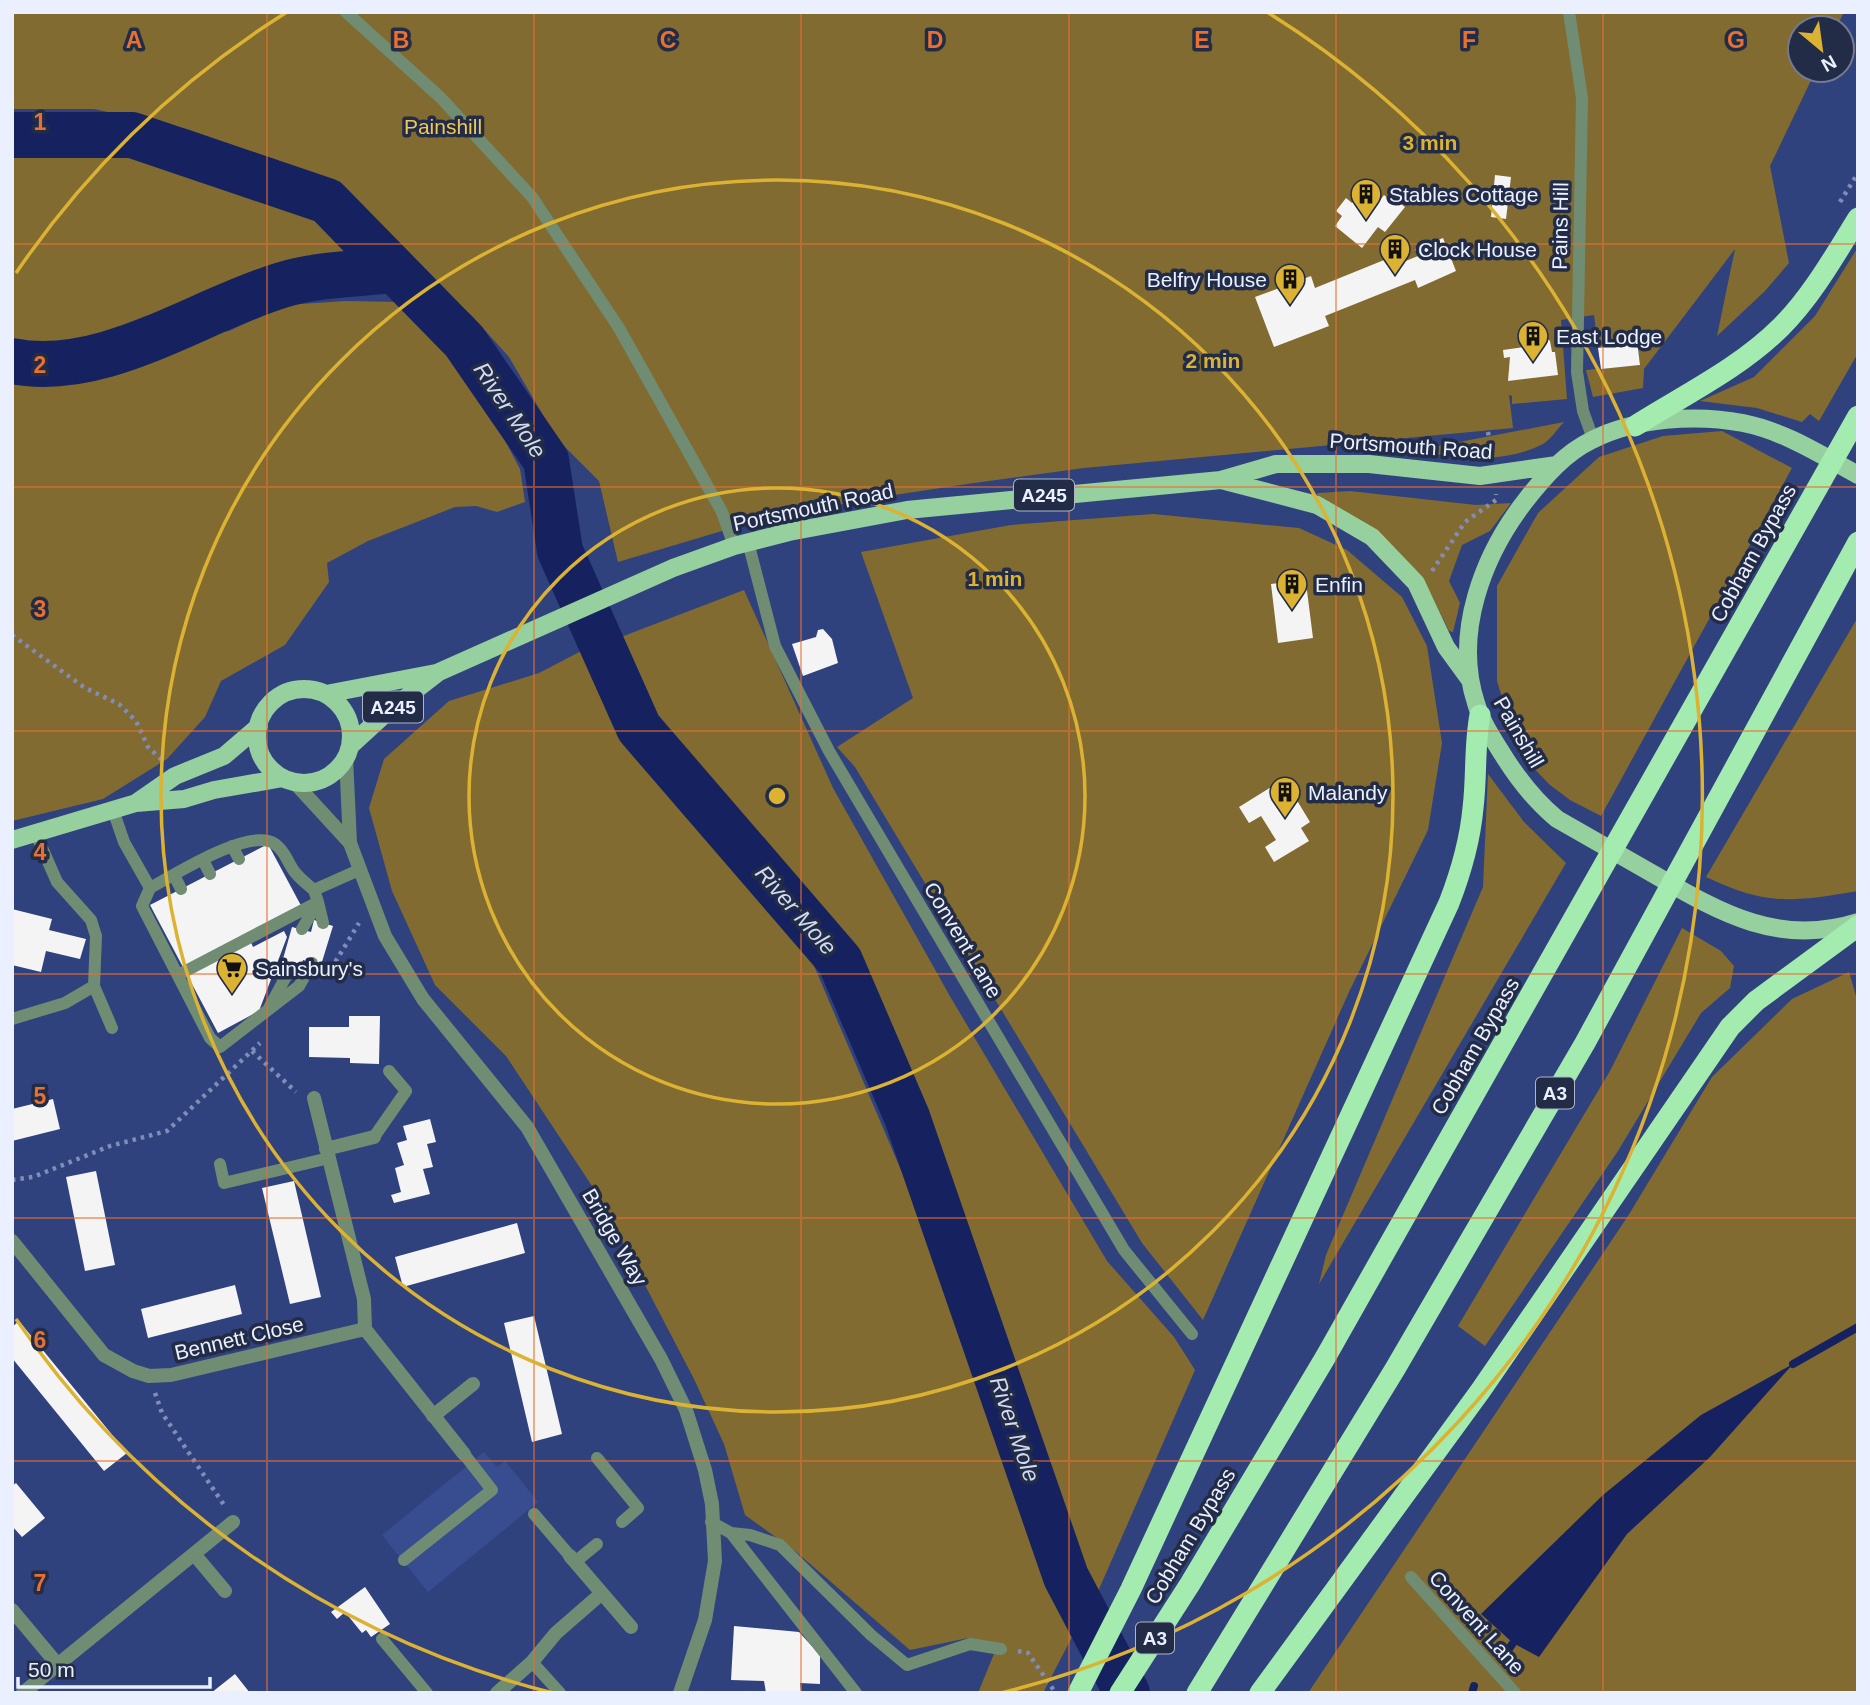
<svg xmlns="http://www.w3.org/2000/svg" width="1870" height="1705" font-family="Arial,sans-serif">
  <rect width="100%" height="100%" fill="#30427e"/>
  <path fill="#384c90" d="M 484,1452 L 497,1467 L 505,1461 L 538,1502 L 428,1592 L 382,1535 Z"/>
  <path fill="#816b31" d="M 12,12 L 1844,12 L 1836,28 L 1800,28 L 1800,70 L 1816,70 L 1770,166 L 1789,263 L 1765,291 L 1717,336 L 1735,249 L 1644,369 L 1643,388 L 1593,397 L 1586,370 L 1640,365 L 1637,340 L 1615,340 L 1615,346 L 1598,348 L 1594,315 L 1561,320 L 1567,399 L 1512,404 L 1512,396 L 1509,395 L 1513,428 L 1084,468 L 967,484 L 861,500 L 732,528 L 618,562 L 599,481 L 557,439 L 509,357 L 472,316 L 406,256 L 339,182 L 187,129 L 94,109 L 12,109 Z
    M 12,155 L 146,158 L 313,219 L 348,256 L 238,280 L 161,319 L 84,348 L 22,350 L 12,347 Z
    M 1858,247 L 1858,353 L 1819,421 L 1810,414 L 1802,422 L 1757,408 L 1700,401 L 1754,377 L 1815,316 Z
    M 346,301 L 402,302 L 413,307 L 475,384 L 520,469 L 525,502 L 497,512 L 476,506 L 455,507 L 368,541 L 327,563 L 329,582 L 285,645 L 221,681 L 205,717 L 167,759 L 103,799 L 12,821 L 12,377 L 37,383 L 66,383 L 188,335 L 229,331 L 285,305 Z
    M 1564,422 C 1557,429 1550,441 1541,445 C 1500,465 1455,457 1412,451 Z
    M 1722,431 L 1792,468 L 1601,816 L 1570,800 L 1550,785 L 1519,753 L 1497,681 L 1497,586 L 1538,513 L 1599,457 L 1663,436 Z
    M 1350,491 L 1476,505 L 1511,503 L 1490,531 L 1462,545 L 1449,581 L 1460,603 L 1453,632 L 1449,631 L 1429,590 L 1413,568 L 1315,497 L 1318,493 Z
    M 1153,514 L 1299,528 L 1347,550 L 1402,597 L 1427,646 L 1442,743 L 1428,830 L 1349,992 L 1203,1320 L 1142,1243 L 855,767 L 837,747 L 913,698 L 861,552 L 1011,525 Z
    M 744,590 L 833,788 L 951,998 L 1107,1261 L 1174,1337 L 1195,1370 L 1096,1596 L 1080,1566 L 905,1058 L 846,939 L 656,720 L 621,637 Z
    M 1858,617 L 1858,891 C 1792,902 1767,906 1706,877 Z
    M 587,648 L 630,752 L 812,961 L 912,1196 L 1041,1557 L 1074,1633 L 1043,1693 L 978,1693 L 998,1644 L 968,1638 L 910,1650 L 795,1551 L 745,1515 L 724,1444 L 694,1379 L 598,1195 L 506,1056 L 435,985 L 392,891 L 369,808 L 384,759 L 449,701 L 539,673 Z
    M 1488,774 L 1524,822 L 1566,863 L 1319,1284 L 1326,1255 L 1483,887 Z
    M 1682,928 L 1721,951 L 1734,966 L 1730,988 L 1701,1013 L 1618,1151 L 1485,1346 L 1458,1326 L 1610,1071 Z
    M 1849,972 L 1858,1003 L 1858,1693 L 1308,1693 L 1628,1216 L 1712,1077 L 1792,999 Z"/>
  <path fill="#15225f" d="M 1793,1364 L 1710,1457 L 1627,1534 L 1539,1657 L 1513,1643 L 1481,1614 L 1603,1495 L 1701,1415 Z"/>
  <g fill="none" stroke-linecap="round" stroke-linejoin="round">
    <path stroke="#15225f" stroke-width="8" d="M 1793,1364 L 1858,1327
      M 1506,1653 L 1513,1643
      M 1472,1693 L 1474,1686"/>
    <path stroke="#15225f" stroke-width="46" d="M 12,135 L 132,135 L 327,201 L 464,341 L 546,460 L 560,551 L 639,728 L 840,961 L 907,1117 L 1066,1577 L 1127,1693
      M 12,361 C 104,379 196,311 282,285 C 317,274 358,274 394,270"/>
  </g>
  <path fill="#f4f4f4" d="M 1495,175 L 1511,177 L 1506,219 L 1491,217 Z
    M 1384,195 L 1390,200 L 1392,197 L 1405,207 L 1385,232 L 1378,227 L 1362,248 L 1335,226 L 1342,216 L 1336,211 L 1346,198 L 1352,203 L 1358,196 L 1374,208 Z
    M 1443,238 L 1456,271 L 1418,288 L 1415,280 L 1325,316 L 1329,326 L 1274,347 L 1255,297 L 1311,276 L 1315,288 L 1389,258 L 1393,266 L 1418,256 L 1415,249 Z
    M 1545,337 L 1550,341 L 1552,352 L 1555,352 L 1558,375 L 1508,381 L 1510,357 L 1504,358 L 1503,350 L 1532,346 L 1533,354 L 1537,353 L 1535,344 Z
    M 1632,338 L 1637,340 L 1640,365 L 1601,369 L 1598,348 L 1615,346 L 1615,340 Z
    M 1305,575 L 1313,638 L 1278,643 L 1271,584 L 1288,582 L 1287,577 Z
    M 823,629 L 832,639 L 838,663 L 803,676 L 792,644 L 816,637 L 818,630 Z
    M 1284,779 L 1310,822 L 1301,828 L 1309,841 L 1274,862 L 1265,847 L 1276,840 L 1261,816 L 1249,823 L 1239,807 Z
    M 268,844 L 305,913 L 250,940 L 253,947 L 284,931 L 287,937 L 259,1011 L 218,1033 L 150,905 Z
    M 12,909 L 52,919 L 49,930 L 86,939 L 80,959 L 46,951 L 41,972 L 12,965 Z
    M 314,920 L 333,926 L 321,965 L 303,960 L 299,972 L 281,966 L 292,927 L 311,932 Z
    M 349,1016 L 380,1016 L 379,1064 L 350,1063 L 350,1058 L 309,1057 L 309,1027 L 349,1027 Z
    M 53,1099 L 60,1129 L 12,1141 L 12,1109 Z
    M 430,1119 L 436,1142 L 427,1144 L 433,1167 L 423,1169 L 430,1194 L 394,1203 L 391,1195 L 401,1192 L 395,1168 L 404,1165 L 397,1143 L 407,1140 L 403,1126 Z
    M 96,1171 L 115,1265 L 85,1271 L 66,1177 Z
    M 294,1181 L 321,1297 L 290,1304 L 262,1188 Z
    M 517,1223 L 525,1253 L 403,1287 L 395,1257 Z
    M 235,1285 L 242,1314 L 148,1338 L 141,1309 Z
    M 534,1316 L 562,1434 L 532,1442 L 504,1323 Z
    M 19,1321 L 127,1453 L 104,1471 L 12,1358 L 12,1327 Z
    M 16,1483 L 45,1518 L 22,1537 L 12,1526 L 12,1486 Z
    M 365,1587 L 390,1624 L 371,1637 L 366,1630 L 362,1633 L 345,1612 L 337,1619 L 331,1612 Z
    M 734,1626 L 799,1632 L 820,1655 L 820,1684 L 800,1683 L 801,1693 L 766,1693 L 764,1681 L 731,1680 Z
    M 235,1674 L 250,1693 L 211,1693 Z"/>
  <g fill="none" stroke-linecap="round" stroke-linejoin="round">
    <path stroke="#808db6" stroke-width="4.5" stroke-dasharray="3.5 5" stroke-linecap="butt" d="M 1840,202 L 1858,173
      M 1488,432 L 1492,455
      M 1432,571 L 1465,522 L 1496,500 L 1496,494
      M 12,635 L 85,688 L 119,704 L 136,721 L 148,747 L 164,762
      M 331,969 L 359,923
      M 252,1051 L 296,1092
      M 12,1180 L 33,1177 L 110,1146 L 167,1131 L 260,1043
      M 155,1393 L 162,1413 L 224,1505
      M 1018,1651 L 1028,1653 L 1055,1692"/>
    <path stroke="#708d74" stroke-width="12" d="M 346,12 L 441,98 L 532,197 L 619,328 L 722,512 L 734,546
      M 1569,12 L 1582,98 L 1577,372 L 1583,411 L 1593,439
      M 748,542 L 775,646 L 829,751 L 1124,1250 L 1192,1334
      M 113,810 L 124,842 L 150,888 C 174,875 251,826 275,844 C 285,851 287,861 294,871 C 299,878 307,884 314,890 L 359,870
      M 36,834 L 57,882 L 91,920 L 96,936 L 94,986 L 112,1028
      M 232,846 L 239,859
      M 203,860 L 210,874
      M 174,875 L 181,889
      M 150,888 L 142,906 L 210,1038 L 220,1047 L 299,986 L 312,963
      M 318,902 L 323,923
      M 302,929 L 318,902
      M 178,975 L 318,902 L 314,890
      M 269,1008 L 290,969
      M 12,1019 L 65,1003 L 94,986
      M 374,1137 L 406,1091 L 389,1071
      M 220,1164 L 224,1183 L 329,1158
      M 597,1458 L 638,1508 L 622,1522
      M 534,1514 L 570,1556
      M 711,1522 L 731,1533 L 750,1535 L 780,1545 L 871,1635 L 907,1665 L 970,1644 L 1001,1649
      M 731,1533 L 856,1693
      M 404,1560 L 492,1490 L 464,1454
      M 575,1562 L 597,1544
      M 1411,1577 L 1515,1693
      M 382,1639 L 427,1693
      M 532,1662 L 560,1693"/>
    <path stroke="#708d74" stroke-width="14" d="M 346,757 L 350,843 L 385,936 L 423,999 L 527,1127 L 661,1359 L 686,1410 L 705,1470 L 712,1504 L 715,1561 L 705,1620 L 680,1693
      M 294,782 L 350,843
      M 314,1098 L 364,1299 L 365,1329 L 464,1454
      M 326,1149 L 374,1137
      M 12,1241 L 104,1355 L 133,1371 L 149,1376 L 171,1375 L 365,1329
      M 433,1416 L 473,1384
      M 194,1554 L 225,1591
      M 570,1556 L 631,1627
      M 12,1610 L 58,1665
      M 23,1693 L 233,1522
      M 497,1693 L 532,1662 L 556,1633 L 602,1593"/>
    <path stroke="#95d09e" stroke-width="18" d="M 1858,475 C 1821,455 1784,431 1743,423 C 1696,414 1635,418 1592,440 C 1565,453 1544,477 1526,500 C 1483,555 1453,633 1476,703 C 1481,721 1493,739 1503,755 C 1518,779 1535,801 1557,819 C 1590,838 1623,857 1655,875 C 1721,913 1779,947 1858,922
      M 1221,480 L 1317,505 L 1372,537 L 1416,583 L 1446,647 L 1470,680
      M257 736a47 47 0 1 1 94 0a47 47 0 1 1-94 0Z
      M 326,694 L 436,673
      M 350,746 L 386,713 L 439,672 L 673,568 L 734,546 L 789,532 L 907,510 L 1221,480 L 1276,464 L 1369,464 L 1480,476 L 1557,465
      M 136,803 L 175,776 L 224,756 L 259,726
      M 12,840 L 136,803 L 184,799 L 214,790 L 283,778"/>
    <path stroke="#a3ebaf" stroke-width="21" d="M 1635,426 C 1684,395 1740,368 1781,327 C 1812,296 1835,255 1858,218
      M 1078,1693 L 1131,1589 L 1449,903 C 1461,872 1470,841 1473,808 C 1477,776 1474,746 1480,715
      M 1120,1693 L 1190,1584 L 1325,1358 L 1858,416
      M 1197,1693 L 1395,1369 L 1585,1043 L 1858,542
      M 1260,1693 L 1481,1390 L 1730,1027 L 1756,1001 L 1858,926"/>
  </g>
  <path fill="none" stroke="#e87030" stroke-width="2" stroke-opacity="0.55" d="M 267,12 L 267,1693M 534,12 L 534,1693M 801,12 L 801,1693M 1069,12 L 1069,1693M 1336,12 L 1336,1693M 1603,12 L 1603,1693M 12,244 L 1858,244M 12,487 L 1858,487M 12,731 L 1858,731M 12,974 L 1858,974M 12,1218 L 1858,1218M 12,1461 L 1858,1461"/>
  <g fill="none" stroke="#dcb233" stroke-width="3.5">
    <circle cx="777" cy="796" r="308"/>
    <circle cx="777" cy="796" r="616"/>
    <path d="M553 1693A924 924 0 0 1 16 1319M16 273A924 924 0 0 1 287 12M1267 12A924 924 0 0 1 1001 1693"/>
  </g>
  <defs>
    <g id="building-pin" transform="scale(1.575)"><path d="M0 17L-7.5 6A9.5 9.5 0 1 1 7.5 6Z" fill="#dcb233" stroke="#232c47"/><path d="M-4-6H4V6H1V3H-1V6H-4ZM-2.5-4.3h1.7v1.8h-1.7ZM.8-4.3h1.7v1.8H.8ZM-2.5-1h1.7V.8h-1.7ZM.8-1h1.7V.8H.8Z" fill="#111"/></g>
    <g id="supermarket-pin" transform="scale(1.575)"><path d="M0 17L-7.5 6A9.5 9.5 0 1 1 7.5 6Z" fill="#dcb233" stroke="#232c47"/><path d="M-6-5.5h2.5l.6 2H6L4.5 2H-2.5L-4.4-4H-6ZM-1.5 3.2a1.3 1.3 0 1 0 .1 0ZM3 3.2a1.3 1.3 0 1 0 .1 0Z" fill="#111"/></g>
  </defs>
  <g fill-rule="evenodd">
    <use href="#building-pin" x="1366" y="194"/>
    <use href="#building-pin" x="1395" y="249"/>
    <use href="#building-pin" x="1290" y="279"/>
    <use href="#building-pin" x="1533" y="336"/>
    <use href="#building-pin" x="1292" y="584"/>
    <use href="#building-pin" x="1285" y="792"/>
    <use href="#supermarket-pin" x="232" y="968"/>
  </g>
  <g text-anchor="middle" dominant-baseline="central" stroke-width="7" stroke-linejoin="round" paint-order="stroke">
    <g fill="#232c47" stroke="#aeb5c8" stroke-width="2">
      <rect x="1014" y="479.5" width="60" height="31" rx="5"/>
      <rect x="363" y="691.5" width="60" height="31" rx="5"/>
      <rect x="1536" y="1077.5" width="38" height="31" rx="5"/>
      <rect x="1136" y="1622.5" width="38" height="31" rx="5"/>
    </g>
    <g font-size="19" font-weight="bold" fill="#eaf0ff">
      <text x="1044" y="495">A245</text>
      <text x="393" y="707">A245</text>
      <text x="1555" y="1093">A3</text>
      <text x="1155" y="1638">A3</text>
    </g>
    <g font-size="21" fill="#f1c855" stroke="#232c47">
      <text x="443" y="126">Painshill</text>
    </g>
    <g font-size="21" fill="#eaf0ff" stroke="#232c47" text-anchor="start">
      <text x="1389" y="194">Stables Cottage</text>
      <text x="1418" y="249">Clock House</text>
      <text x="1267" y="279" text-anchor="end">Belfry House</text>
      <text x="1556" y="336">East Lodge</text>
      <text x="1315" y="584">Enfin</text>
      <text x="1308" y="792">Malandy</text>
      <text x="255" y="968">Sainsbury's</text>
    </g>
    <g font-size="21" fill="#eaf0ff" stroke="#232c47">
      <text transform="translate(1560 226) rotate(-89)">Pains Hill</text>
      <text transform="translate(1411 446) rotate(4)">Portsmouth Road</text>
      <text transform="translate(813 507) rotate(-12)">Portsmouth Road</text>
      <text transform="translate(1753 553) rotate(-61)">Cobham Bypass</text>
      <text transform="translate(1519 732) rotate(60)">Painshill</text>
      <text transform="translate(963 940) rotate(59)">Convent Lane</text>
      <text transform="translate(1475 1046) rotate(-60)">Cobham Bypass</text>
      <text transform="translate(615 1237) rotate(60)">Bridge Way</text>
      <text transform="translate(239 1338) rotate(-13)">Bennett Close</text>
      <text transform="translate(1190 1536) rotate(-59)">Cobham Bypass</text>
      <text transform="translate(1477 1622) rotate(48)">Convent Lane</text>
    </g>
    <g font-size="23" font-style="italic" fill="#d3daee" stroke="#232c47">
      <text transform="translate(510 410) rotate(56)">River Mole</text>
      <text transform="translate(796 910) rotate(49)">River Mole</text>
      <text transform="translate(1015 1429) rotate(71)">River Mole</text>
    </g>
  </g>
  <g font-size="23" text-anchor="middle" font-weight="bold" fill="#e87030" stroke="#232c47" stroke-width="7" stroke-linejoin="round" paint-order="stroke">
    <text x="134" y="48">A</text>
    <text x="401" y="48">B</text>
    <text x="668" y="48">C</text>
    <text x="935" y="48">D</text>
    <text x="1202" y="48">E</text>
    <text x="1469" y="48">F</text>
    <text x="1736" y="48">G</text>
    <text x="40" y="130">1</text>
    <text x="40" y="373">2</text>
    <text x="40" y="617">3</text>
    <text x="40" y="860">4</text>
    <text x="40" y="1104">5</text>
    <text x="40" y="1348">6</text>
    <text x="40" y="1591">7</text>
  </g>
  <circle cx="777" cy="796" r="10" fill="#dcb233" stroke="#232c47" stroke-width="3.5"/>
  <g font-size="21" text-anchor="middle" font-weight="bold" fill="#dcb233" stroke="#232c47" stroke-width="7" stroke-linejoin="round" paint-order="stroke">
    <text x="1430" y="150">3 min</text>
    <text x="1213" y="368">2 min</text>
    <text x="995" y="586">1 min</text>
  </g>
  <rect width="1870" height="1705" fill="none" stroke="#eaf0ff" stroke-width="28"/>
  <g transform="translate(1821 49) rotate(151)"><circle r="33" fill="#232c47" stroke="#737a91" stroke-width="2"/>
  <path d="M0-5L12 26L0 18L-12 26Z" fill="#dcb233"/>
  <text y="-10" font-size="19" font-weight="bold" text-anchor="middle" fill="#eaf0ff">N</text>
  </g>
  <path d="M18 1677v10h192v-10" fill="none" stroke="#eaf0ff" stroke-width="3.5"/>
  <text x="28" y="1677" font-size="21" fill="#eaf0ff" stroke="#232c47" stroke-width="5" paint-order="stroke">50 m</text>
</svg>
